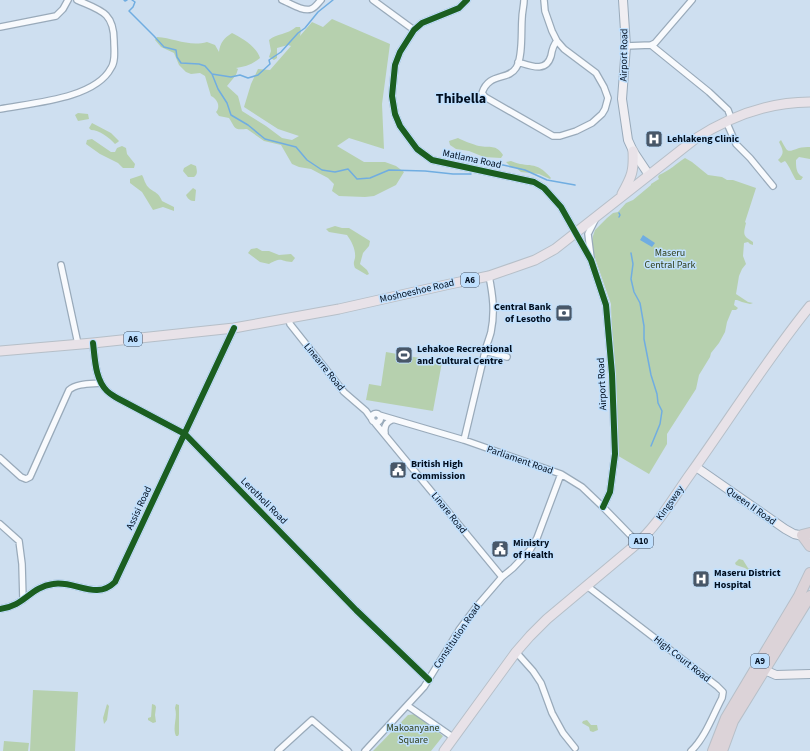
<svg xmlns="http://www.w3.org/2000/svg" width="810" height="751" font-family="'Source Sans 3',sans-serif">
  <rect width="100%" height="100%" fill="#cedff0"/>
  <path fill="#b6d0ae" d="M 332,19 L 390,44 L 382,104 L 384,149 L 349,138 L 337,146 L 364,162 L 385,162 L 396,166 L 404,172 L 396,185 L 374,196 L 365,197 L 339,196 L 332,191 L 334,184 L 328,178 L 311,169 L 299,167 L 292,164 L 281,145 L 264,141 L 247,129 C 233,130 236,129 229,118 L 219,116 L 216,112 C 221,106 217,99 211,96 L 205,76 L 200,73 L 191,74 L 186,72 L 179,65 L 174,53 L 161,47 L 155,40 L 157,37 C 174,38 189,47 207,42 L 215,45 L 219,52 C 220,43 224,38 232,33 C 242,38 257,47 260,58 C 253,64 245,67 236,68 L 238,69 L 236,75 L 227,86 L 238,96 L 242,111 L 266,126 L 282,138 L 292,140 L 299,136 L 278,129 L 244,107 L 251,84 L 258,69 L 270,70 L 291,46 L 288,45 L 277,48 L 277,58 L 274,60 L 269,57 L 271,51 L 269,40 C 277,33 287,35 296,27 L 300,27 L 301,31 L 300,36 L 312,22 L 323,27 Z
    M 78,113 L 88,114 L 89,119 L 78,121 L 75,115 Z
    M 92,123 L 111,133 L 119,141 L 118,142 L 115,144 C 110,138 99,130 91,130 L 89,128 Z
    M 458,138 C 462,140 474,145 479,146 C 490,148 496,144 503,155 L 501,158 L 484,157 L 469,151 L 456,149 L 450,145 L 449,141 Z
    M 92,139 L 111,152 L 115,152 L 117,148 L 122,146 L 126,148 L 127,154 L 135,164 L 134,168 L 123,168 L 118,163 L 100,154 L 86,144 L 87,140 Z
    M 781,140 C 788,152 786,153 799,148 C 802,147 807,147 810,147 L 810,159 L 799,157 L 796,160 C 796,167 796,174 803,177 L 801,180 L 796,180 C 792,174 790,167 785,161 L 781,163 L 778,160 C 785,153 783,150 779,142 Z
    M 685,158 L 692,162 L 708,175 L 722,177 L 727,180 L 733,180 L 756,188 L 745,222 L 746,223 C 743,235 743,236 753,242 L 753,245 L 750,244 L 748,242 L 744,243 L 743,256 L 746,264 L 742,269 L 739,276 L 736,294 L 748,302 L 753,303 L 750,304 L 742,302 L 737,300 L 735,300 L 734,305 L 738,308 L 736,310 L 732,310 L 727,322 L 725,332 L 719,343 L 711,353 L 710,357 L 699,375 L 696,389 L 667,434 L 667,444 L 649,474 L 615,454 L 611,304 L 595,258 L 592,243 L 593,236 L 595,230 L 607,218 L 613,213 L 618,212 L 626,203 L 633,200 L 651,185 L 651,184 L 659,179 L 658,177 L 659,175 C 669,171 677,163 685,158 Z
    M 511,161 C 529,169 535,159 551,178 L 550,179 L 539,174 L 521,172 L 515,167 L 511,167 L 506,162 Z
    M 191,164 L 196,166 C 197,171 198,174 194,177 L 188,177 L 183,171 L 184,168 Z
    M 142,175 C 144,178 144,181 146,184 C 150,192 158,190 162,201 L 174,207 L 174,211 L 163,207 L 153,210 L 142,192 L 130,183 L 130,179 Z
    M 193,188 L 196,190 L 195,201 C 190,201 188,199 186,195 Z
    M 335,226 L 342,228 L 349,228 L 370,241 L 369,246 L 363,253 L 360,264 L 367,270 L 369,274 L 367,275 L 355,268 C 353,263 354,262 355,258 C 356,250 352,242 347,235 L 329,232 L 326,229 Z
    M 257,248 L 262,251 L 269,251 L 279,255 L 291,254 L 295,258 L 292,262 C 280,262 283,256 269,264 L 260,262 L 248,253 L 251,249 Z
    M 386,352 L 442,362 L 433,411 L 366,400 L 369,384 L 381,386 Z
    M 739,559 L 743,560 L 748,568 L 763,573 L 763,577 L 758,577 L 745,568 L 736,565 L 735,563 Z
    M 33,690 L 78,692 L 75,751 L 30,751 Z
    M 107,704 L 109,706 L 107,720 L 104,724 L 103,718 Z
    M 152,704 L 155,705 L 156,707 L 155,715 L 156,722 L 153,723 L 148,720 L 148,718 L 151,717 Z
    M 176,704 L 179,705 L 179,734 L 178,736 L 176,736 C 172,727 178,718 175,708 Z
    M 416,714 L 443,736 L 431,751 L 373,751 L 408,715 Z
    M 587,720 L 591,725 L 597,725 L 598,730 L 593,732 L 590,731 L 589,727 L 582,723 L 583,721 Z
    M 4,741 L 29,743 L 28,751 L 3,751 Z"/>
  <path fill="#70ade1" d="M 643,235 L 655,243 L 652,247 L 640,240 Z"/>
  <g fill="none" stroke-linecap="round" stroke-linejoin="round">
    <path stroke="#70ade1" stroke-width="1.5" d="M 124,0 L 125,1 L 127,0
      M 132,0 L 135,2 L 133,7 L 129,11 L 154,36 L 164,47 L 176,50 L 177,57 L 181,63 L 199,64 L 205,66 L 212,74 L 218,89 L 227,103 L 231,115 L 248,125 L 265,139 L 296,147 L 307,160 L 322,170 L 335,172 L 348,169 L 357,179 L 370,178 L 389,170 L 425,171 L 453,174 L 471,174
      M 212,74 L 231,77 L 240,75 L 248,78 L 258,75 L 270,64 L 269,60 L 281,52 L 298,33 L 305,28 L 318,12 L 333,0
      M 481,164 L 503,165 L 525,170 L 547,180 L 575,185
      M 619,213 L 620,215 L 619,217
      M 631,253 L 633,264 L 631,279 L 634,292 L 640,303 L 644,326 L 644,339 L 651,375 L 657,394 L 658,403 L 662,411 L 660,424 L 651,446"/>
    <g stroke="#99aaba" stroke-width="8">
      <path id="street" d="M 282,0 C 290,3 303,12 311,9 C 315,8 318,3 321,0
        M 373,0 L 414,30
        M 467,0 L 459,8 L 422,23 L 414,30 L 400,52 L 395,65 L 392,96 L 395,114 L 400,126 L 417,149 L 432,160 L 534,182 L 544,188 L 561,207 L 591,260 L 606,305 L 612,374 L 615,454 L 610,492 L 603,507
        M 524,0 C 524,6 522,12 522,19 C 521,32 523,58 516,68 C 508,81 489,72 482,93 L 485,97 L 553,136 L 560,136 L 576,131 L 592,123 L 602,114 L 605,109 L 608,98 L 604,87 L 596,73 L 564,49 L 557,41 L 552,31 L 545,11 L 544,0
        M 0,27 L 56,16 L 63,9 L 68,0
        M 651,45 L 709,92 L 728,110 L 731,118
        M 626,46 L 651,45 L 655,43 L 692,0
        M 518,62 C 531,66 546,73 551,56 C 552,50 553,45 557,41
        M 0,109 C 31,103 95,99 111,68 C 116,61 114,49 114,41 C 114,12 100,10 77,0
        M 726,121 L 736,144 L 750,158 L 773,186
        M 591,258 L 588,234 L 595,220
        M 61,265 L 78,344
        M 289,318 L 290,324 L 344,392 L 366,411 L 371,418
        M 93,343 C 95,359 95,379 107,391 C 110,394 114,396 117,398 L 185,434 L 356,610 L 429,680
        M 485,351 L 507,357
        M371.5 418a4.5 4.5 0 1 1 9 0a4.5 4.5 0 1 1-9 0Z
        M 379,415 L 464,440 L 561,474 L 582,487 L 603,507 L 638,543
        M 375,423 L 502,577
        M 385,433 C 384,427 386,422 392,420
        M 464,440 L 484,356 C 485,348 489,340 491,332 C 495,312 493,296 489,276
        M 0,458 L 21,477 L 26,479 L 30,477 L 69,390 C 77,383 91,384 101,383
        M 0,524 L 19,541 L 22,564 L 23,600
        M 587,586 L 717,686 L 723,692 L 722,698 C 713,715 705,738 691,751
        M 0,609 C 25,606 30,587 53,584 C 75,580 96,601 115,582 L 234,328
        M 516,652 L 533,671 L 541,683 L 552,713 L 563,733 L 575,748
        M 408,706 L 454,738
        M 278,751 L 312,720 L 348,751
        M 365,751 L 424,687 L 459,630 L 477,606 L 502,577 L 513,568 L 530,550 L 537,538 L 561,474"/>
    </g>
    <g stroke="#99aaba" stroke-width="10">
      <path id="secondary" d="M 623,0 L 626,46 L 622,99 L 628,140 L 633,151 L 649,175
        M 696,467 L 785,529 L 794,534 L 808,537
        M 760,668 L 776,675 L 810,674"/>
    </g>
    <g stroke="#b6bfc8" stroke-width="11">
      <path id="primary" d="M 622,194 C 632,176 634,171 633,151
        M 0,351 L 93,343 L 234,328 L 339,309 L 450,284 L 489,276 L 535,260 L 555,249 L 695,139 C 729,117 769,102 810,102
        M 444,751 L 516,652 L 530,636 L 547,619 L 633,547 C 657,527 673,498 691,473 C 731,417 767,359 810,306"/>
    </g>
    <g stroke="#b6bfc8" stroke-width="12">
      <path id="highway" d="M 810,533 L 802,535 L 810,546
        M 713,751 L 726,718 L 799,596 L 810,573
        M 722,751 L 733,721 L 810,596"/>
    </g>
    <use href="#street" stroke="#f8fafd" stroke-width="5.5"/>
    <use href="#secondary" stroke="#f0eef2" stroke-width="8"/>
    <use href="#primary" stroke="#e8e2e8" stroke-width="9"/>
    <use href="#highway" stroke="#dcd3d8" stroke-width="10"/>
    <g stroke="#c0e0fe" stroke-width="8">
      <path id="cycleway" d="M 467,0 L 459,8 L 422,23 L 414,30 L 400,52 L 395,65 L 392,96 L 395,114 L 400,126 L 417,149 L 432,160 L 534,182 L 544,188 L 561,207 L 591,260 L 606,305 L 612,374 L 615,454 L 610,492 L 603,507
        M 93,343 C 95,359 95,379 107,391 C 110,394 114,396 117,398 L 185,434 L 356,610 L 429,680
        M 0,609 C 25,606 30,587 53,584 C 75,580 96,601 115,582 L 234,328"/>
    </g>
    <use href="#cycleway" stroke="#1b5e20" stroke-width="6"/>
  </g>
  <defs>
    <g id="hospital-square" transform="scale(0.9)"><rect x="-9" y="-9" width="18" height="18" rx="4" fill="#485768" stroke="#c0e0fe"/><path d="M-5-5h3v3.5h4V-5h3V5h-3V1.5h-4V5h-3Z" fill="#fff"/></g>
    <g id="bank-square" transform="scale(0.9)"><rect x="-9" y="-9" width="18" height="18" rx="4" fill="#485768" stroke="#c0e0fe"/><path d="M-6-4H6V4H-6ZM0-2.3a2.3 2.3 0 1 0 0 4.6a2.3 2.3 0 1 0 0-4.6Z" fill="#fff"/></g>
    <g id="stadium-square" transform="scale(0.9)"><rect x="-9" y="-9" width="18" height="18" rx="4" fill="#485768" stroke="#c0e0fe"/><path d="M0-5a6.5 5 0 1 0 0 10a6.5 5 0 1 0 0-10ZM-3.5-1.8h7v3.6h-7Z" fill="#fff"/></g>
    <g id="civic-square" transform="scale(0.9)"><rect x="-9" y="-9" width="18" height="18" rx="4" fill="#485768" stroke="#c0e0fe"/><path d="M-.6-6.5H3V-4.5H.6V-3L4-1V1h2V6H-6V1h2V-1L-.6-3ZM-1.2 2.5V6h2.4V2.5Z" fill="#fff"/></g>
  </defs>
  <g fill-rule="evenodd">
    <use href="#hospital-square" x="654" y="139"/>
    <use href="#bank-square" x="564" y="313"/>
    <use href="#stadium-square" x="404" y="355"/>
    <use href="#civic-square" x="398" y="470"/>
    <use href="#civic-square" x="500" y="549"/>
    <use href="#hospital-square" x="701" y="579"/>
  </g>
  <g text-anchor="middle" dominant-baseline="central" stroke-width="3" stroke-linejoin="round" paint-order="stroke">
    <g fill="#c0e0fe" stroke="#3a4d62" stroke-width="1">
      <rect x="461" y="273" width="18" height="14" rx="3"/>
      <rect x="124" y="332" width="18" height="14" rx="3"/>
      <rect x="629" y="534" width="24" height="14" rx="3"/>
      <rect x="751" y="654" width="18" height="14" rx="3"/>
    </g>
    <g font-size="9" font-weight="bold" fill="#000e1f">
      <text x="470" y="280">A6</text>
      <text x="133" y="339">A6</text>
      <text x="641" y="541">A10</text>
      <text x="760" y="661">A9</text>
    </g>
    <g font-size="10" fill="#000e1f" stroke="#c0e0fe">
      <text transform="translate(624 55) rotate(-89)">Airport Road</text>
      <text transform="translate(472 159) rotate(12)">Matlama Road</text>
      <text transform="translate(417 291) rotate(-13)">Moshoeshoe Road</text>
      <text transform="translate(324 367) rotate(51)">Linearre Road</text>
      <text transform="translate(602 384) rotate(-93)">Airport Road</text>
      <text transform="translate(520 460) rotate(19)">Parliament Road</text>
      <text transform="translate(264 501) rotate(45)">Lerotholi Road</text>
      <text transform="translate(670 503) rotate(-55)">Kingsway</text>
      <text transform="translate(751 506) rotate(35)">Queen II Road</text>
      <text transform="translate(139 508) rotate(-65)">Assisi Road</text>
      <text transform="translate(449 513) rotate(51)">Linare Road</text>
      <text transform="translate(457 636) rotate(-56)">Constitution Road</text>
      <text transform="translate(682 659) rotate(38)">High Court Road</text>
    </g>
    <g font-size="10" font-weight="bold" fill="#000e1f" stroke="#c0e0fe" text-anchor="start">
      <text x="667" y="139">Lehlakeng Clinic</text>
      <text x="551" y="307" text-anchor="end">Central Bank<tspan x="551" dy="12">of Lesotho</tspan></text>
      <text x="417" y="349">Lehakoe Recreational<tspan x="417" dy="12">and Cultural Centre</tspan></text>
      <text x="411" y="464">British High<tspan x="411" dy="12">Commission</tspan></text>
      <text x="513" y="543">Ministry<tspan x="513" dy="12">of Health</tspan></text>
      <text x="714" y="573">Maseru District<tspan x="714" dy="12">Hospital</tspan></text>
    </g>
    <g font-size="10" fill="#2f3e18" stroke="#c0e0fe">
      <text x="670" y="253">Maseru<tspan x="670" dy="12">Central Park</tspan></text>
      <text x="413" y="728">Makoanyane<tspan x="413" dy="12">Square</tspan></text>
    </g>
    <g font-size="14" font-weight="bold" fill="#000e1f" stroke="#c0e0fe">
      <text x="461" y="99">Thibella</text>
    </g>
  </g>
</svg>
